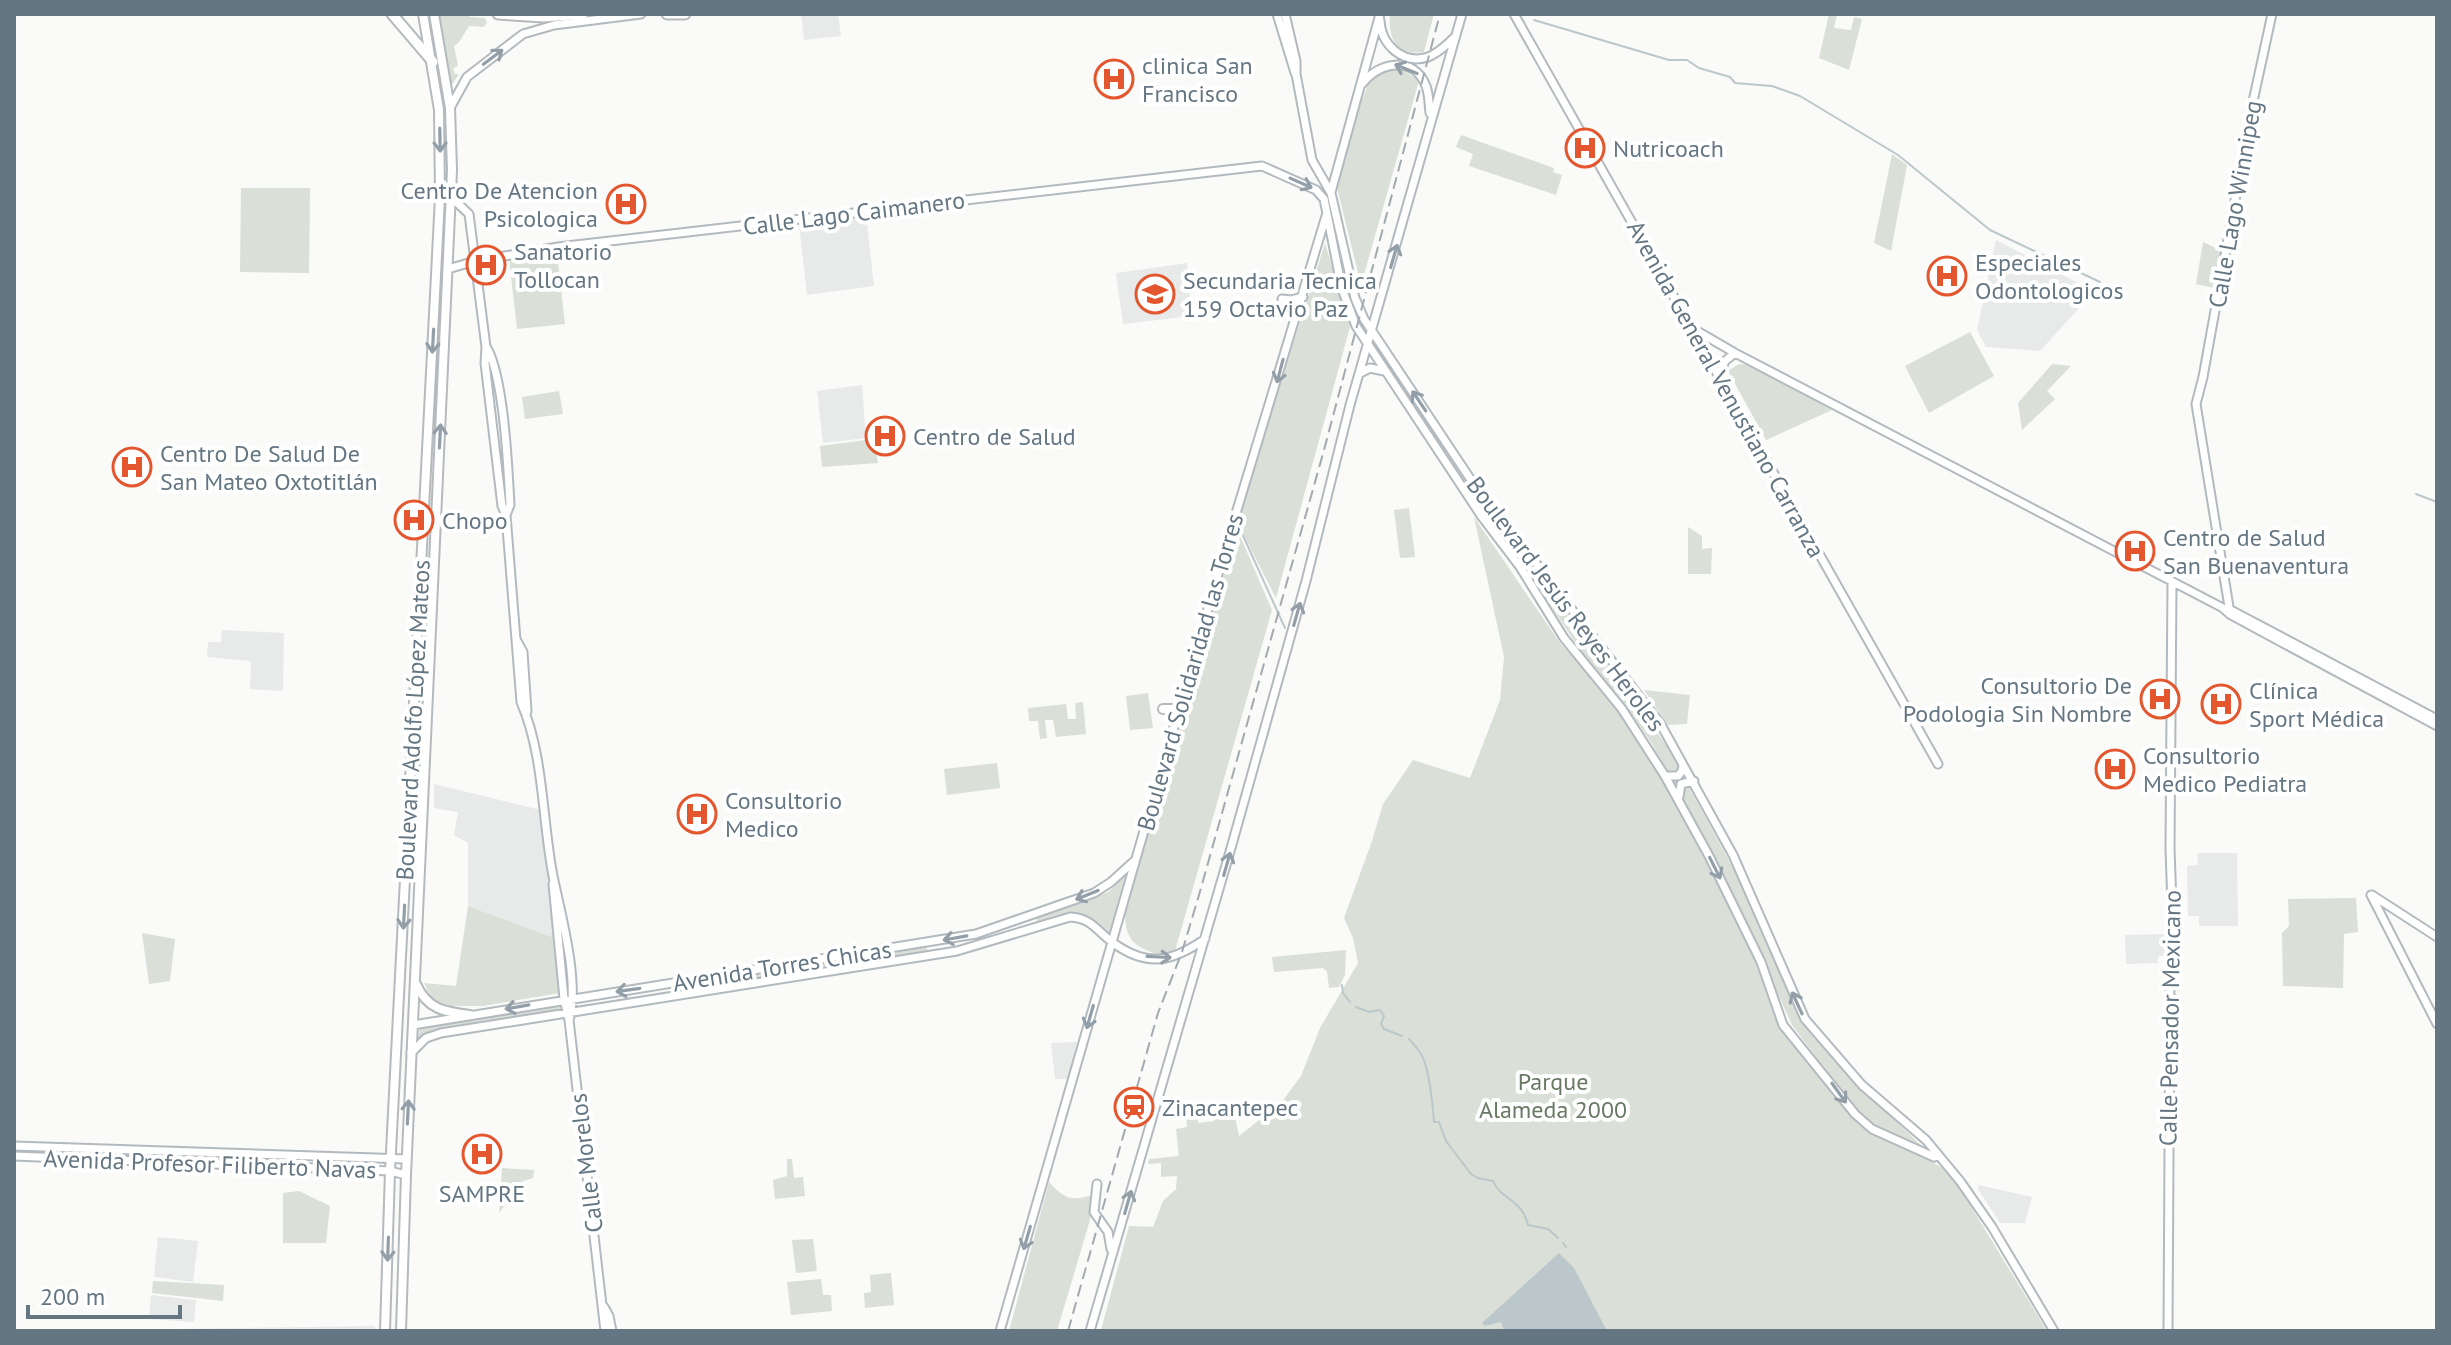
<svg xmlns="http://www.w3.org/2000/svg" width="2451" height="1345" font-family="'PT Sans',sans-serif">
  <rect width="100%" height="100%" fill="#fafaf8"/>
  <path fill="#e8e9e9" d="M 801,14 L 838,14 L 841,36 L 804,40 Z
    M 866,214 L 874,286 L 807,295 L 799,224 Z
    M 1996,240 L 2078,283 L 2101,284 L 2040,351 L 1986,347 L 1977,330 Z
    M 1187,263 L 1192,316 L 1123,324 L 1116,273 Z
    M 862,385 L 866,438 L 823,443 L 817,391 Z
    M 222,630 L 284,633 L 283,691 L 250,689 L 251,661 L 207,657 L 208,642 L 221,642 Z
    M 434,784 L 541,810 L 555,938 L 468,906 L 468,843 L 454,835 L 458,812 L 434,808 Z
    M 2197,853 L 2237,853 L 2238,926 L 2199,926 L 2199,916 L 2188,916 L 2187,866 L 2198,865 Z
    M 2166,934 L 2169,936 L 2168,956 L 2158,956 L 2158,963 L 2126,964 L 2125,935 Z
    M 1077,1042 L 1068,1079 L 1055,1079 L 1051,1043 Z
    M 1979,1185 L 2032,1197 L 2025,1223 L 2000,1223 L 1978,1189 Z
    M 158,1237 L 198,1241 L 193,1282 L 154,1277 Z
    M 151,1295 L 196,1300 L 194,1322 L 149,1319 Z
    M 375,1326 L 375,1331 L 177,1329 Z"/>
  <path fill="#dadfd7" d="M 439,14 L 466,14 L 470,17 L 485,18 L 487,22 L 484,27 L 469,26 L 459,42 L 454,46 L 458,66 L 453,68 L 455,74 L 459,74 L 451,86 Z
    M 1390,14 L 1434,14 L 1424,52 C 1396,56 1388,38 1390,14 Z
    M 1829,14 L 1837,14 L 1834,28 L 1851,30 L 1854,17 L 1862,19 L 1849,70 L 1819,58 Z
    M 1389,68 L 1400,68 L 1419,81 L 1361,285 L 1337,188 L 1353,125 L 1368,84 L 1378,74 Z
    M 1461,135 L 1554,168 L 1553,172 L 1562,175 L 1556,195 L 1469,166 L 1473,154 L 1456,147 Z
    M 1892,154 L 1907,165 L 1891,251 L 1874,243 Z
    M 241,188 L 310,188 L 309,273 L 240,272 Z
    M 2203,242 L 2222,251 L 2214,288 L 2196,284 Z
    M 1325,243 L 1350,327 L 1276,598 L 1237,522 Z
    M 557,253 L 565,324 L 517,329 L 509,258 Z
    M 1970,332 L 1994,376 L 1929,413 L 1905,366 Z
    M 1739,364 L 1749,365 L 1832,410 L 1766,440 L 1728,371 Z
    M 2052,364 L 2071,366 L 2047,391 L 2055,399 L 2022,430 L 2018,403 Z
    M 559,391 L 563,414 L 525,419 L 522,397 Z
    M 874,439 L 878,463 L 822,467 L 820,446 Z
    M 1476,495 L 1617,675 L 1685,772 L 1686,782 L 1744,888 L 1802,1023 L 1879,1105 L 1926,1150 L 1869,1122 L 1849,1101 L 1792,1025 L 1722,872 L 1652,744 L 1622,700 L 1580,650 L 1541,591 L 1529,569 Z
    M 1409,508 L 1415,557 L 1400,558 L 1394,510 Z
    M 1474,517 L 1560,643 L 1621,710 L 1669,789 L 1755,957 L 1778,1022 L 1822,1071 L 1850,1113 L 1876,1135 L 1930,1160 L 1951,1174 L 2047,1331 L 1101,1330 L 1129,1226 L 1153,1227 L 1163,1201 L 1176,1189 L 1177,1176 L 1161,1177 L 1161,1163 L 1148,1164 L 1149,1159 L 1179,1156 L 1176,1129 L 1187,1127 L 1186,1112 L 1197,1111 L 1198,1123 L 1214,1121 L 1213,1109 L 1233,1107 L 1239,1136 L 1281,1103 L 1301,1076 L 1320,1028 L 1358,963 L 1353,938 L 1344,918 L 1372,841 L 1383,804 L 1413,760 L 1470,778 L 1500,700 L 1504,657 Z
    M 1688,527 L 1702,536 L 1702,549 L 1712,548 L 1711,574 L 1688,574 Z
    M 1237,529 L 1272,610 L 1175,951 L 1162,956 C 1136,947 1125,942 1125,913 Z
    M 1644,690 L 1690,695 L 1687,724 L 1668,725 Z
    M 1148,693 L 1153,728 L 1130,730 L 1126,696 Z
    M 1083,702 L 1086,734 L 1056,737 L 1053,720 L 1045,720 L 1047,738 L 1040,739 L 1038,721 L 1029,721 L 1028,708 L 1066,704 L 1068,719 L 1076,719 L 1075,703 Z
    M 997,763 L 1000,788 L 947,795 L 944,769 Z
    M 1126,875 L 1109,934 C 1084,909 1068,909 1037,922 L 1036,917 L 1108,892 Z
    M 2356,898 L 2358,932 L 2344,934 L 2343,988 L 2283,986 L 2282,933 L 2289,926 L 2288,899 Z
    M 468,906 L 555,938 L 560,993 L 483,1006 L 451,1006 L 432,1000 L 424,983 L 456,986 Z
    M 142,933 L 175,939 L 170,981 L 149,984 Z
    M 926,946 L 928,952 L 703,989 L 702,982 Z
    M 1346,950 L 1345,975 L 1339,987 L 1329,988 L 1327,972 L 1323,968 L 1274,972 L 1272,957 Z
    M 563,1003 L 566,1011 C 533,1016 439,1021 417,1041 L 420,1027 Z
    M 787,1159 L 792,1159 L 794,1178 L 803,1177 L 805,1196 L 775,1199 L 773,1180 L 787,1176 Z
    M 502,1168 L 534,1170 L 533,1178 L 523,1181 L 499,1213 Z
    M 1049,1182 C 1067,1202 1074,1201 1098,1193 L 1057,1331 L 1009,1331 Z
    M 299,1191 L 330,1206 L 326,1243 L 283,1243 L 283,1193 Z
    M 813,1239 L 817,1271 L 796,1273 L 792,1240 Z
    M 891,1273 L 894,1305 L 865,1308 L 864,1293 L 871,1292 L 870,1275 Z
    M 821,1279 L 823,1295 L 831,1295 L 832,1311 L 791,1315 L 787,1282 Z
    M 153,1281 L 224,1285 L 223,1301 L 152,1293 Z"/>
  <path fill="#bbc7cb" d="M 1559,1253 L 1574,1268 L 1607,1331 L 1504,1331 L 1501,1322 L 1485,1326 L 1482,1323 Z"/>
  <g fill="none" stroke-linecap="round" stroke-linejoin="round">
    <path stroke="#bbc7cb" stroke-width="2" d="M 1534,20 L 1669,60 L 1687,60 L 1699,68 L 1730,77 L 1735,83 L 1772,86 L 1800,96 L 1898,155 L 1990,230 L 2100,282
      M 2416,494 L 2437,502
      M 1240,529 L 1285,628
      M 1342,985 L 1343,993 L 1350,1002
      M 1356,1007 L 1369,1012 L 1380,1010 L 1384,1016 L 1381,1024 L 1384,1029 L 1402,1036
      M 1409,1039 C 1413,1043 1418,1049 1421,1054 C 1429,1067 1433,1106 1434,1122 L 1439,1122 L 1446,1141 L 1471,1174 L 1478,1178 L 1493,1181 C 1500,1199 1522,1199 1528,1225 L 1548,1229 L 1558,1238
      M 1563,1243 L 1566,1247"/>
    <g stroke="#b3babf" stroke-width="11">
      <path id="secondary" d="M 1277,14 L 1295,73
        M 1285,14 L 1296,61 L 1296,74 L 1312,160 L 1331,193 L 1355,298 L 1364,319 L 1469,477 L 1660,723 L 1733,855 L 1805,1019 L 1862,1085 L 1926,1140 L 1960,1181 L 1992,1227 L 2054,1331
        M 1514,14 L 1938,764
        M 1380,20 C 1381,45 1403,65 1428,57 C 1439,53 1446,45 1454,38
        M 1362,84 C 1378,62 1414,55 1426,86 C 1429,94 1429,104 1430,113
        M 450,108 L 467,77 L 523,34 L 554,25 L 641,14
        M 1331,192 L 1380,14
        M 451,197 L 469,214 L 486,347 L 485,363 L 502,506 L 506,515 L 521,702 C 544,755 542,819 553,876 C 561,914 580,983 569,1020
        M 448,269 L 475,261 L 558,247 L 1262,166 L 1316,190 L 1324,199 L 1342,289 L 1356,326 L 1482,517 L 1520,567 L 1564,638 L 1622,709 L 1665,776 L 1709,856 L 1761,962 L 1783,1025 L 1855,1114 L 1872,1129 L 1934,1157 L 1938,1155
        M 1282,299 L 1291,300 L 1303,297
        M 1692,328 L 1735,353 L 2223,608 L 2231,615 L 2437,726
        M 487,348 C 504,378 508,468 510,505 L 506,515
        M 1360,373 L 1370,368 L 1384,371
        M 1718,377 L 1725,361 L 1735,353
        M 2229,609 L 2437,719
        M 2230,613 L 2196,404 L 2203,377 L 2252,106 L 2272,14
        M 516,639 L 523,652 L 527,711
        M 1665,776 L 1678,776 L 1682,771 L 1683,765
        M 1679,797 L 1681,784 L 1694,781
        M 553,884 L 564,999 L 569,1020 L 605,1331
        M 2371,895 L 2437,1024
        M 2372,895 L 2437,937
        M 413,1025 L 976,934 L 1094,893 L 1111,882 L 1133,862
        M 411,1053 L 426,1038 L 441,1033 L 957,951 L 1070,917 C 1091,918 1096,930 1112,942 C 1147,968 1172,962 1205,939
        M 14,1146 L 406,1159
        M 14,1156 L 390,1171 L 406,1175
        M 1097,1184 L 1094,1212 L 1108,1232 L 1111,1249
        M 604,1307 L 609,1316 L 612,1331
        M 1000,1331 L 1224,553 L 1326,216
        M 1090,1331 L 1231,848 L 1306,581 L 1350,405 L 1462,14
        M 2168,1331 L 2170,979 L 2173,932 L 2170,849 L 2172,582"/>
    </g>
    <g stroke="#b5babe" stroke-width="12">
      <path id="primary" d="M 1163,709 L 1179,709
        M 416,984 C 427,1009 444,1012 470,1015
        M 385,1331 L 390,1171 L 440,197 L 439,110 L 423,14
        M 401,1331 L 406,1175 L 452,170 L 450,108 L 434,14"/>
    </g>
    <g stroke="#b4b9bd" stroke-width="13">
      <path id="highway" d="M 392,14 L 433,62
        M 498,14 L 543,17 L 583,14
        M 667,14 L 685,14"/>
    </g>
    <use href="#secondary" stroke="#fff" stroke-width="7"/>
    <use href="#primary" stroke="#fff" stroke-width="8"/>
    <use href="#highway" stroke="#fff" stroke-width="9"/>
    <path stroke="#a2aab0" stroke-width="2" stroke-dasharray="12 6" stroke-linecap="butt" d="M 1068,1331 L 1158,1013 L 1182,952 L 1199,895 L 1324,450 L 1440,14"/>
  </g>
  <defs><path id="oneway-shaft" d="M-6 0H5M1.5-3L5.5 0L1.5 3" fill="none" stroke-width="1.6" stroke-linecap="round" stroke-linejoin="round" transform="scale(2)"/></defs>
  <g stroke="#939fa8">
    <use href="#oneway-shaft" transform="translate(493 57) rotate(-37)"/>
    <use href="#oneway-shaft" transform="translate(1406 69) rotate(-158)"/>
    <use href="#oneway-shaft" transform="translate(440 140) rotate(89)"/>
    <use href="#oneway-shaft" transform="translate(1301 183) rotate(24)"/>
    <use href="#oneway-shaft" transform="translate(1394 256) rotate(-74)"/>
    <use href="#oneway-shaft" transform="translate(433 341) rotate(93)"/>
    <use href="#oneway-shaft" transform="translate(1280 371) rotate(105)"/>
    <use href="#oneway-shaft" transform="translate(1419 401) rotate(-124)"/>
    <use href="#oneway-shaft" transform="translate(440 436) rotate(-87)"/>
    <use href="#oneway-shaft" transform="translate(1297 614) rotate(-74)"/>
    <use href="#oneway-shaft" transform="translate(1227 864) rotate(-74)"/>
    <use href="#oneway-shaft" transform="translate(1715 868) rotate(63)"/>
    <use href="#oneway-shaft" transform="translate(1087 895) rotate(158)"/>
    <use href="#oneway-shaft" transform="translate(404 917) rotate(93)"/>
    <use href="#oneway-shaft" transform="translate(955 938) rotate(170)"/>
    <use href="#oneway-shaft" transform="translate(1159 957) rotate(3)"/>
    <use href="#oneway-shaft" transform="translate(628 990) rotate(172)"/>
    <use href="#oneway-shaft" transform="translate(1797 1003) rotate(-115)"/>
    <use href="#oneway-shaft" transform="translate(517 1007) rotate(170)"/>
    <use href="#oneway-shaft" transform="translate(1090 1017) rotate(106)"/>
    <use href="#oneway-shaft" transform="translate(1839 1093) rotate(54)"/>
    <use href="#oneway-shaft" transform="translate(408 1112) rotate(-87)"/>
    <use href="#oneway-shaft" transform="translate(1128 1202) rotate(-74)"/>
    <use href="#oneway-shaft" transform="translate(1027 1238) rotate(106)"/>
    <use href="#oneway-shaft" transform="translate(388 1249) rotate(92)"/>
  </g>
  <defs>
    <g id="hospital-ring" transform="scale(2)"><circle r="9.5" fill="#fff" stroke="#e4572e" stroke-width="1.5"/><path d="M-5-5h3v3.5h4V-5h3V5h-3V1.5h-4V5h-3Z" fill="#e4572e"/></g>
    <g id="university-ring" transform="scale(2)"><circle r="9.5" fill="#fff" stroke="#e4572e" stroke-width="1.5"/><path d="M0-5L7-2L0 1L-7-2ZM-4 1L0 2.5L4 1V4Q0 6-4 4Z" fill="#e4572e"/></g>
    <g id="station-ring" transform="scale(2)"><circle r="9.5" fill="#fff" stroke="#e4572e" stroke-width="1.5"/><path d="M-3-6H3Q5-6 5-4V2Q5 4 3 4L4.5 6H3L1.5 4h-3L-3 6H-4.5L-3 4Q-5 4-5 2V-4Q-5-6-3-6ZM-3.5-4v3h7v-3ZM-3.5 1v1.5H-2V1ZM2 1v1.5H3.5V1Z" fill="#e4572e"/></g>
  </defs>
  <g fill-rule="evenodd">
    <use href="#hospital-ring" x="1114" y="79"/>
    <use href="#hospital-ring" x="1585" y="148"/>
    <use href="#hospital-ring" x="626" y="204"/>
    <use href="#hospital-ring" x="486" y="265"/>
    <use href="#hospital-ring" x="1947" y="276"/>
    <use href="#university-ring" x="1155" y="294"/>
    <use href="#hospital-ring" x="885" y="436"/>
    <use href="#hospital-ring" x="132" y="467"/>
    <use href="#hospital-ring" x="414" y="520"/>
    <use href="#hospital-ring" x="2135" y="551"/>
    <use href="#hospital-ring" x="2160" y="699"/>
    <use href="#hospital-ring" x="2221" y="704"/>
    <use href="#hospital-ring" x="2115" y="769"/>
    <use href="#hospital-ring" x="697" y="814"/>
    <use href="#station-ring" x="1134" y="1107"/>
    <use href="#hospital-ring" x="482" y="1154"/>
  </g>
  <g text-anchor="middle" dominant-baseline="central" stroke-width="8" stroke-linejoin="round" paint-order="stroke">
    <g font-size="24" fill="#657683" stroke="#fff" text-anchor="start">
      <text x="1142" y="65">clinica San<tspan x="1142" dy="28">Francisco</tspan></text>
      <text x="1613" y="148">Nutricoach</text>
      <text x="598" y="190" text-anchor="end">Centro De Atencion<tspan x="598" dy="28">Psicologica</tspan></text>
      <text x="514" y="251">Sanatorio<tspan x="514" dy="28">Tollocan</tspan></text>
      <text x="1975" y="262">Especiales<tspan x="1975" dy="28">Odontologicos</tspan></text>
      <text x="1183" y="280">Secundaria Tecnica<tspan x="1183" dy="28">159 Octavio Paz</tspan></text>
      <text x="913" y="436">Centro de Salud</text>
      <text x="160" y="453">Centro De Salud De<tspan x="160" dy="28">San Mateo Oxtotitlán</tspan></text>
      <text x="442" y="520">Chopo</text>
      <text x="2163" y="537">Centro de Salud<tspan x="2163" dy="28">San Buenaventura</tspan></text>
      <text x="2132" y="685" text-anchor="end">Consultorio De<tspan x="2132" dy="28">Podologia Sin Nombre</tspan></text>
      <text x="2249" y="690">Clínica<tspan x="2249" dy="28">Sport Médica</tspan></text>
      <text x="2143" y="755">Consultorio<tspan x="2143" dy="28">Medico Pediatra</tspan></text>
      <text x="725" y="800">Consultorio<tspan x="725" dy="28">Medico</tspan></text>
      <text x="1162" y="1107">Zinacantepec</text>
      <text x="482" y="1193" text-anchor="middle">SAMPRE</text>
    </g>
    <g font-size="24" fill="#657683" stroke="#fff">
      <text transform="translate(2235 204) rotate(-80)">Calle Lago Winnipeg</text>
      <text transform="translate(854 213) rotate(-7)">Calle Lago Caimanero</text>
      <text transform="translate(1726 389) rotate(61)">Avenida General Venustiano Carranza</text>
      <text transform="translate(1566 604) rotate(53)">Boulevard Jesús Reyes Heroles</text>
      <text transform="translate(1190 672) rotate(-74)">Boulevard Solidaridad las Torres</text>
      <text transform="translate(413 720) rotate(-87)">Boulevard Adolfo López Mateos</text>
      <text transform="translate(782 966) rotate(-9)">Avenida Torres Chicas</text>
      <text transform="translate(2170 1018) rotate(-89)">Calle Pensador Mexicano</text>
      <text transform="translate(586 1163) rotate(-97)">Calle Morelos</text>
      <text transform="translate(210 1164) rotate(2)">Avenida Profesor Filiberto Navas</text>
    </g>
    <g font-size="24" fill="#687a64" stroke="#fff">
      <text x="1553" y="1081">Parque<tspan x="1553" dy="28">Alameda 2000</tspan></text>
    </g>
  </g>
  <rect width="2451" height="1345" fill="none" stroke="#657683" stroke-width="32"/>
  <path d="M28 1305v12h152v-12" fill="none" stroke="#657683" stroke-width="4"/>
  <text x="40" y="1305" font-size="24" fill="#657683" stroke="#ffffff" stroke-width="6" paint-order="stroke">200 m</text>
</svg>
